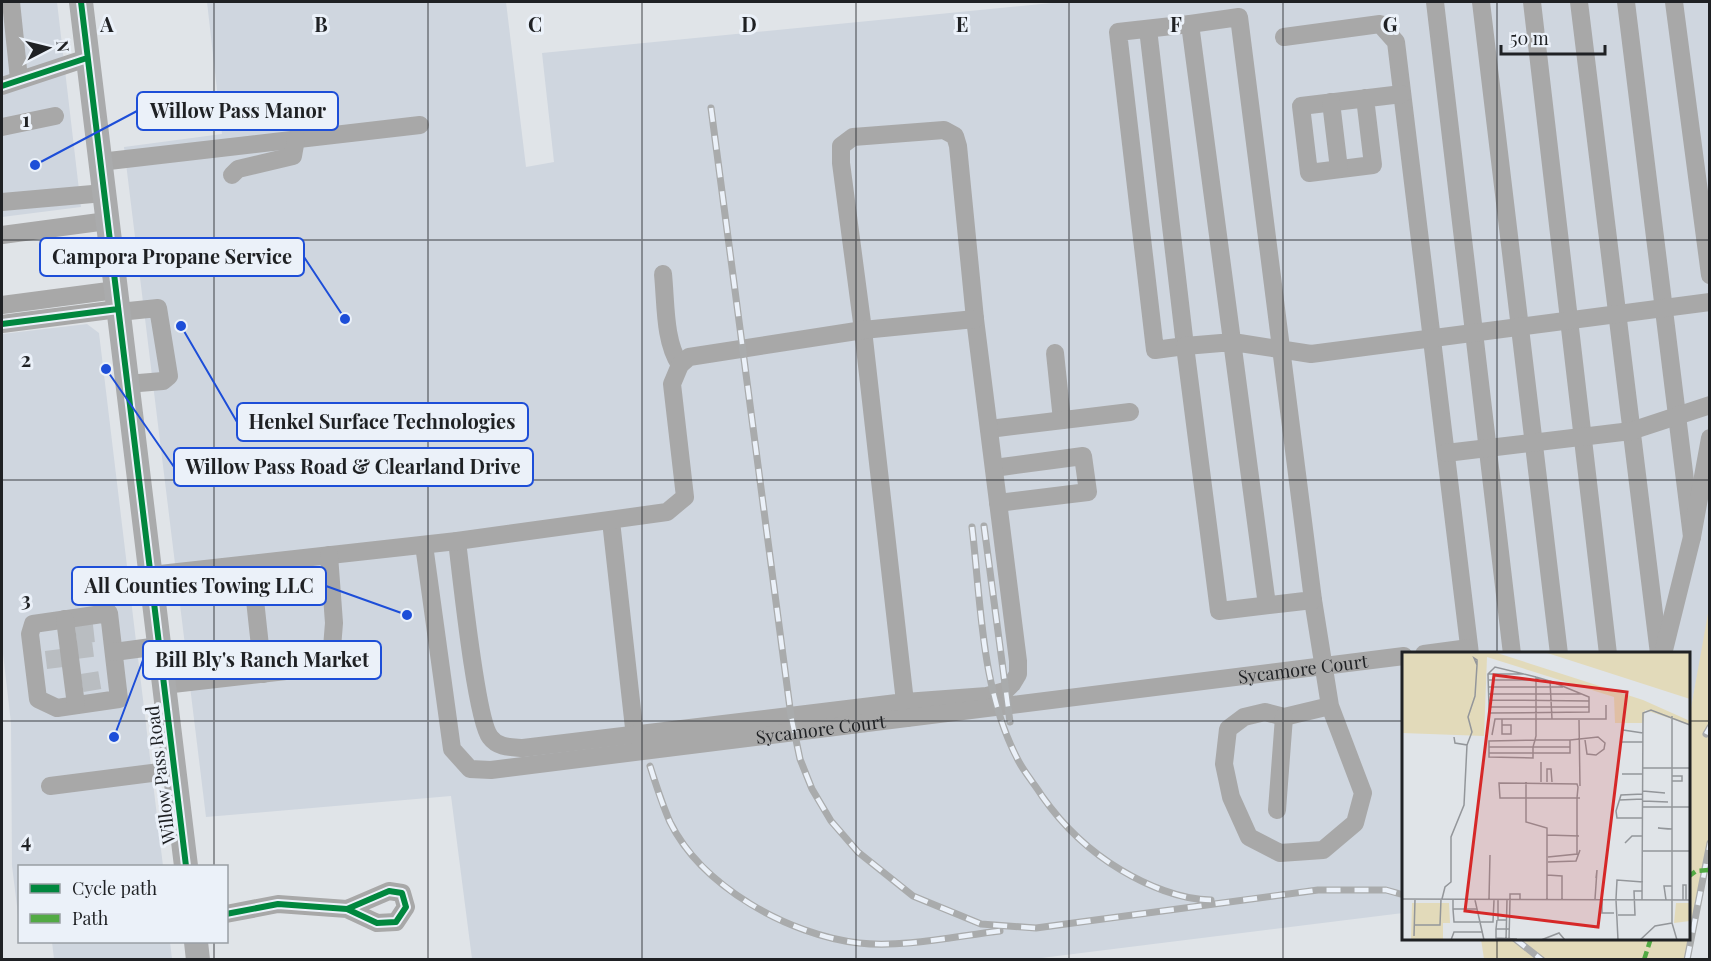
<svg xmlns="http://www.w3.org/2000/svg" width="1711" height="961" font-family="'Playfair Display',serif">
  <rect width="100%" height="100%" fill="#e0e4e8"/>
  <path fill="#cfd6df" d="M 2,2 L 57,2 L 81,207 L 2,217 Z
    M 207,2 L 506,2 L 526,167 L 554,162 L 542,53 L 1062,2 L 1709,2 L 1710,608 L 1689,719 L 1688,654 L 1404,654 L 1403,913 L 1025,960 L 472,959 L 451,796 L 206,817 L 124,147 L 222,134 Z
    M 87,324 L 99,333 L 163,866 L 20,866 L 19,922 L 12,866 L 11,723 L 2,645 L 2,334 Z
    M 52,942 L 170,942 L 172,959 L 54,959 Z"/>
  <path fill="#e2daba" d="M 1709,608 L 1709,843 L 1687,959 L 1484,959 L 1481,939 L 1688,938 L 1689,719 Z"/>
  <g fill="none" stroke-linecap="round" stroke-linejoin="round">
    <path stroke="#b9bdc1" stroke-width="18" stroke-dasharray="18 9" stroke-linecap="butt" d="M 76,635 L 94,633
      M 75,650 L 100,647
      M 46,660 L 62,658
      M 82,683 L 100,680"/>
    <g stroke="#a8a8a8" stroke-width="18">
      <path d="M 11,2 L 19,79"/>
      <path d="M 1435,2 L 1512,654"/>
      <path d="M 1481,2 L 1559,654"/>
      <path d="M 1532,2 L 1608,654"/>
      <path d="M 1579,2 L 1659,654"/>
      <path d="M 1626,2 L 1692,537"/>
      <path d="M 1674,2 L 1710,275"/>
      <path d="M 1148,29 L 1185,346 L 1155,350 L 1118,32 L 1190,24"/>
      <path d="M 1284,37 L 1380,24 L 1396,42 L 1470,654"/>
      <path d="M 2,86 L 87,58"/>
      <path d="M 1365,98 L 1373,165 L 1309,173 L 1301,106 L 1402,94"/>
      <path d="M 1331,102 L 1339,169"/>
      <path d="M 2,127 L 55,116"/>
      <path d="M 100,162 L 420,125"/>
      <path d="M 232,175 L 238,169 L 293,156 L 296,139"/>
      <path d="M 2,202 L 104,193"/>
      <path d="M 2,235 L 107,221"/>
      <path d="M 663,274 C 666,303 664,341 680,365"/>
      <path d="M 2,305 L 116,290"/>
      <path d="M 119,312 L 158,308 L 169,376 L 163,381 L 127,384"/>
      <path d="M 2,324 L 118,309"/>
      <path d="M 1055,353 L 1062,420"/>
      <path d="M 989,429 L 1130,412"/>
      <path d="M 1446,453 L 1631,431 L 1710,405"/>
      <path d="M 994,468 L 1083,456 L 1088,492 L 998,503"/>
      <path d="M 611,521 L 636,746"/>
      <path d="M 457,541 C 461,573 476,719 490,737 C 498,748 511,747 523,748 L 905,702 L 987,696 L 1005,691 L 1012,684 L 1018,674 L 1018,661 L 975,319 L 958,146 L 955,136 L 944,130 L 853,137 L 841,146 L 841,163 L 863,330 L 905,702 L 907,718"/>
      <path id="s1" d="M 424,545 L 452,749 L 470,769 L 491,770 L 1404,656"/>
      <path d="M 224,567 L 247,582 L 255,600 L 263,674"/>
      <path d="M 151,575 L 457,541 L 667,512 L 685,497 L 672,384 L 680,365 L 689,357 L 863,330 L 975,319"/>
      <path d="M 1313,600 L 1330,706 L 1363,793 L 1355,823 L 1323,850 L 1280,853 L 1249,837 L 1231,797 L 1224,764 L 1228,729 L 1244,717 L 1265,712 L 1284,717 L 1330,706"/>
      <path d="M 1267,605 L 1190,24 L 1239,17 L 1313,600 L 1219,611 L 1185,346 L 1233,342 L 1311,354 L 1710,302"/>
      <path d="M 109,613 L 119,699 L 57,708 L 38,699 L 30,634 L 33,624 Z"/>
      <path d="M 65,619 L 76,705"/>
      <path d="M 114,652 L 159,646"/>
      <path d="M 1424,654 L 1469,648"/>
      <path d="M 1663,654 L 1692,537 L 1710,438"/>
      <path d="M 164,685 L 312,668 L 331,660 L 334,623 L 329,555"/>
      <path d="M 50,786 L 175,770"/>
      <path d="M 1277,810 L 1284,717"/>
      <path d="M 226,914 L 278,904 L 347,909 L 377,923 L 396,922 L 406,907 L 402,893 L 389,891 L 347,909"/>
    </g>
    <path stroke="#aaabac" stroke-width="24" d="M 81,2 L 186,866
      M 196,942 L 198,960"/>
    <g stroke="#a9abac" stroke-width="7">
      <path id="rail" d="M 711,108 L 791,716 L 800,759 L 812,789 L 831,821 L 858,852 L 913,896 L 981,924 L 1036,928 L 1318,890 L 1386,890 L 1404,895
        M 984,526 L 1010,722
        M 972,527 C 981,603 981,688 1017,758 C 1023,771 1034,783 1042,796 C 1063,826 1089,851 1121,870 C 1146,885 1181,900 1211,900
        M 1706,734 L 1710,727
        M 650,766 C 656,785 662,804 670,822 C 702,887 789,935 859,943 C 902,948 957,936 1000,931
        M 1514,938 L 1542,960
        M 1687,960 L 1710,843"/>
    </g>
    <use href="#rail" stroke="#ebf1f9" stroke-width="4.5" stroke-dasharray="14" stroke-linecap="butt"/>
    <path stroke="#52aa44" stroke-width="4.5" stroke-dasharray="9 4.5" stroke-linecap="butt" d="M 1688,877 L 1696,871 L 1710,870
      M 1644,960 L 1651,938"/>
    <g stroke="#ebf1f9" stroke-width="10">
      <path id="cycleway" d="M 81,2 L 186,866
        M 2,86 L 87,58
        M 2,324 L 118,309
        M 226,914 L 278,904 L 347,909 L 377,923 L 396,922 L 406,907 L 402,893 L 389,891 L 347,909"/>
    </g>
    <use href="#cycleway" stroke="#00873e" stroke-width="6"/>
  </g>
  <path fill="none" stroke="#1f2124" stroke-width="1.5" stroke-opacity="0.55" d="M 214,2 L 214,866M 428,2 L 428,960M 642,2 L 642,960M 856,2 L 856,960M 1069,2 L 1069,960M 1283,2 L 1283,960M 1497,2 L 1497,654M 2,240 L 1710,240M 2,480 L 1710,480M 2,721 L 1404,721M 1688,721 L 1710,721M 1497,938 L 1497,960M 214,942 L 214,960"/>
  <g text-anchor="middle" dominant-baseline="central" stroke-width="6" stroke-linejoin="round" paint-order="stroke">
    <g font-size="18" fill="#1f2124" stroke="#ebf1f9">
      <text stroke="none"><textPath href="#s1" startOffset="1072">Sycamore Court</textPath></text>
      <text stroke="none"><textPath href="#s1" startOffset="586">Sycamore Court</textPath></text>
      <text transform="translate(160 775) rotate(-97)">Willow Pass Road</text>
    </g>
  </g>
  <g transform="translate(1402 652)">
    <rect width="288" height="288" fill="#e0e4e8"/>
    <path d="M 0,0 L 92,0 L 241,48 L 288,69 L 288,73 L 243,58 L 241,71 L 213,71 L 212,45 L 85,5 L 82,84 L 0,81 ZM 142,0 L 288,0 L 288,47 L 164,7 ZM 10,251 L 47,251 L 48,271 L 41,271 L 41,288 L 9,288 ZM 274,251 L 288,251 L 288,269 L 272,271 Z" fill="#e2daba"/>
    <path fill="none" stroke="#93969a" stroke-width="1.5" d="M 86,22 L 122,22M 134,25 L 93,15 L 86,22 L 87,55 L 187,55M 87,28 L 134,28M 87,35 L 161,35M 87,42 L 179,42M 87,48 L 187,49M 87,55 L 87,61 L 187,60 L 187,45 L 148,29M 270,64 L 270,271 L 275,288M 100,67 L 100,82 L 109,82 L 109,73 L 100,73M 150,67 L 148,29 L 134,25 L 134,84 L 133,88 L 131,95 L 131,101 L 168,101 L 168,88 L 133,88 L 87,89 L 87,95 L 168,95M 177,68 L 178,134M 221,78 L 241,81M 90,83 L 93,67 L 204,67 L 204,53M 168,88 L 196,85 L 203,91 L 202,97 L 194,103 L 185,102 L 183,88M 219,90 L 241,90M 65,93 L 70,80 L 66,65 L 73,44 L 75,13 L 75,8 L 72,6 L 75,13M 87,101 L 131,101 L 131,106 L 87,105 L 87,95M 139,110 L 139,130M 241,116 L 288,116M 220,122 L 241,122M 270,124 L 280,124 L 280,129 L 270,129M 124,130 L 124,170 L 145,176 L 145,247M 145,130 L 145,117 L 149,117 L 150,130M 241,139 L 263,141M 241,142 L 219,143 L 214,159 L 215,166 L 241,166M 217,148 L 241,147M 241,149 L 266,150M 241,155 L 288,155M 266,177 L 256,176 L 270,177M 145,183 L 177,184M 223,191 L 230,184 L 241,184M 241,199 L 288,199M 146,205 L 175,202 L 175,146 L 176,135 L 175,132 L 97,131 L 98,146 L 178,146M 146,210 L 174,209 L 178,198M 145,223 L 160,224 L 160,248M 0,247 L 288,248M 40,247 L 43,235 L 49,230 L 49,185 L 62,153 L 65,93 L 53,91 L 52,85M 51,247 L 51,257 L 75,257M 87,247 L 88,203M 108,247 L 108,242 L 118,242 L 118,247M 193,247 L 195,218 L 194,226M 214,247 L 215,228 L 241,230M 73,248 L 82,288M 96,248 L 96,268 L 105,268M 200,248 L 200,261 L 212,261M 214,248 L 216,288M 240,248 L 241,61 L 249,58 L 288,73M 264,248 L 262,234 L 270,234M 281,248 L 281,233 L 284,233 L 284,248M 51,257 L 52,270 L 77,270M 216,263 L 233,263 L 232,239 L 240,239M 95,268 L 94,277 L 107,277M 78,270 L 91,270 L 92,248M 13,273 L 38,273 L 39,247M 94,277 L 94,286 L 115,287M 12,284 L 13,247M 49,288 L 52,280 L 81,280M 104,288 L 105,248M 107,288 L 108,248M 139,288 L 157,281 L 163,288M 238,288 L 253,274 L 270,271"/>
    <path fill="#d62828" fill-opacity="0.15" stroke="#d62828" stroke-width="3" d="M 92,23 L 225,40 L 196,275 L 63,259 Z"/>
    <rect width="288" height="288" fill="none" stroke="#1f2124" stroke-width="3"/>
  </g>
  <g font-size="20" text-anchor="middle" font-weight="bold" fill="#1f2124" stroke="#ebf1f9" stroke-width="6" stroke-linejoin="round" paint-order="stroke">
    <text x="107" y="32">A</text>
    <text x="321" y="32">B</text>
    <text x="535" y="32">C</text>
    <text x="749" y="32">D</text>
    <text x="962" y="32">E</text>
    <text x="1176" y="32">F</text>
    <text x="1390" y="32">G</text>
    <text x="26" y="127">1</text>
    <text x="26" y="367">2</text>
    <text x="26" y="607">3</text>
    <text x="26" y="848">4</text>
  </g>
  <path fill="none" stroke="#1d4ed8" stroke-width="2" d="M35 165L137 111M345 319L304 257M181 326L237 422M106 369L174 467M407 615L326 586M114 737L143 660"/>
  <g fill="#1d4ed8" stroke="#ebf1f9" stroke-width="2">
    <circle cx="35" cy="165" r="6"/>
    <circle cx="345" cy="319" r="6"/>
    <circle cx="181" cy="326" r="6"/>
    <circle cx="106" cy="369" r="6"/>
    <circle cx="407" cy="615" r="6"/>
    <circle cx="114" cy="737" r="6"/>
  </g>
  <g fill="#ebf1f9" stroke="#1d4ed8" stroke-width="2">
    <rect x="137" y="92" width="201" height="38" rx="6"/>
    <rect x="40" y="238" width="264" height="38" rx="6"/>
    <rect x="237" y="403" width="291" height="38" rx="6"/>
    <rect x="174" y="448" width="359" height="38" rx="6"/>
    <rect x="72" y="567" width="254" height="38" rx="6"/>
    <rect x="143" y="641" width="238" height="38" rx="6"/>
  </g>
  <g font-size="20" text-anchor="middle" font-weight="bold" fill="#1f2124">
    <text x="238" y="118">Willow Pass Manor</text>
    <text x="172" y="264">Campora Propane Service</text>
    <text x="382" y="429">Henkel Surface Technologies</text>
    <text x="353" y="474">Willow Pass Road &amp; Clearland Drive</text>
    <text x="199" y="593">All Counties Towing LLC</text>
    <text x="262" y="667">Bill Bly's Ranch Market</text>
  </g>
  <rect width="1711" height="961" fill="none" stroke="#1f2124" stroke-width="6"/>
  <rect x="18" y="865" width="210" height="78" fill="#ebf1f9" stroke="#999ea4" stroke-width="1.5"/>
  <rect x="30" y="884" width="30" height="9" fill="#00873e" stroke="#999ea4" stroke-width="1.5"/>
  <text x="72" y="895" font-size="18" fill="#1f2124">Cycle path</text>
  <rect x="30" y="914" width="30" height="9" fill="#52aa44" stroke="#999ea4" stroke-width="1.5"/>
  <text x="72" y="925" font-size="18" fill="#1f2124">Path</text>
  <g transform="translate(48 48) rotate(83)" stroke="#ebf1f9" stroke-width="4.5" paint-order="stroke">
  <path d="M0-4.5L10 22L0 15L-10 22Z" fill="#1f2124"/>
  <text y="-9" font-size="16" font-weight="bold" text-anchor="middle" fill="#1f2124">N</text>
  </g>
  <path d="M1501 45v9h104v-9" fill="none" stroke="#1f2124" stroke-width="3"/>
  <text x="1510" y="45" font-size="18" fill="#1f2124" stroke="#ebf1f9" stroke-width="4.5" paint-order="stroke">50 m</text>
</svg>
